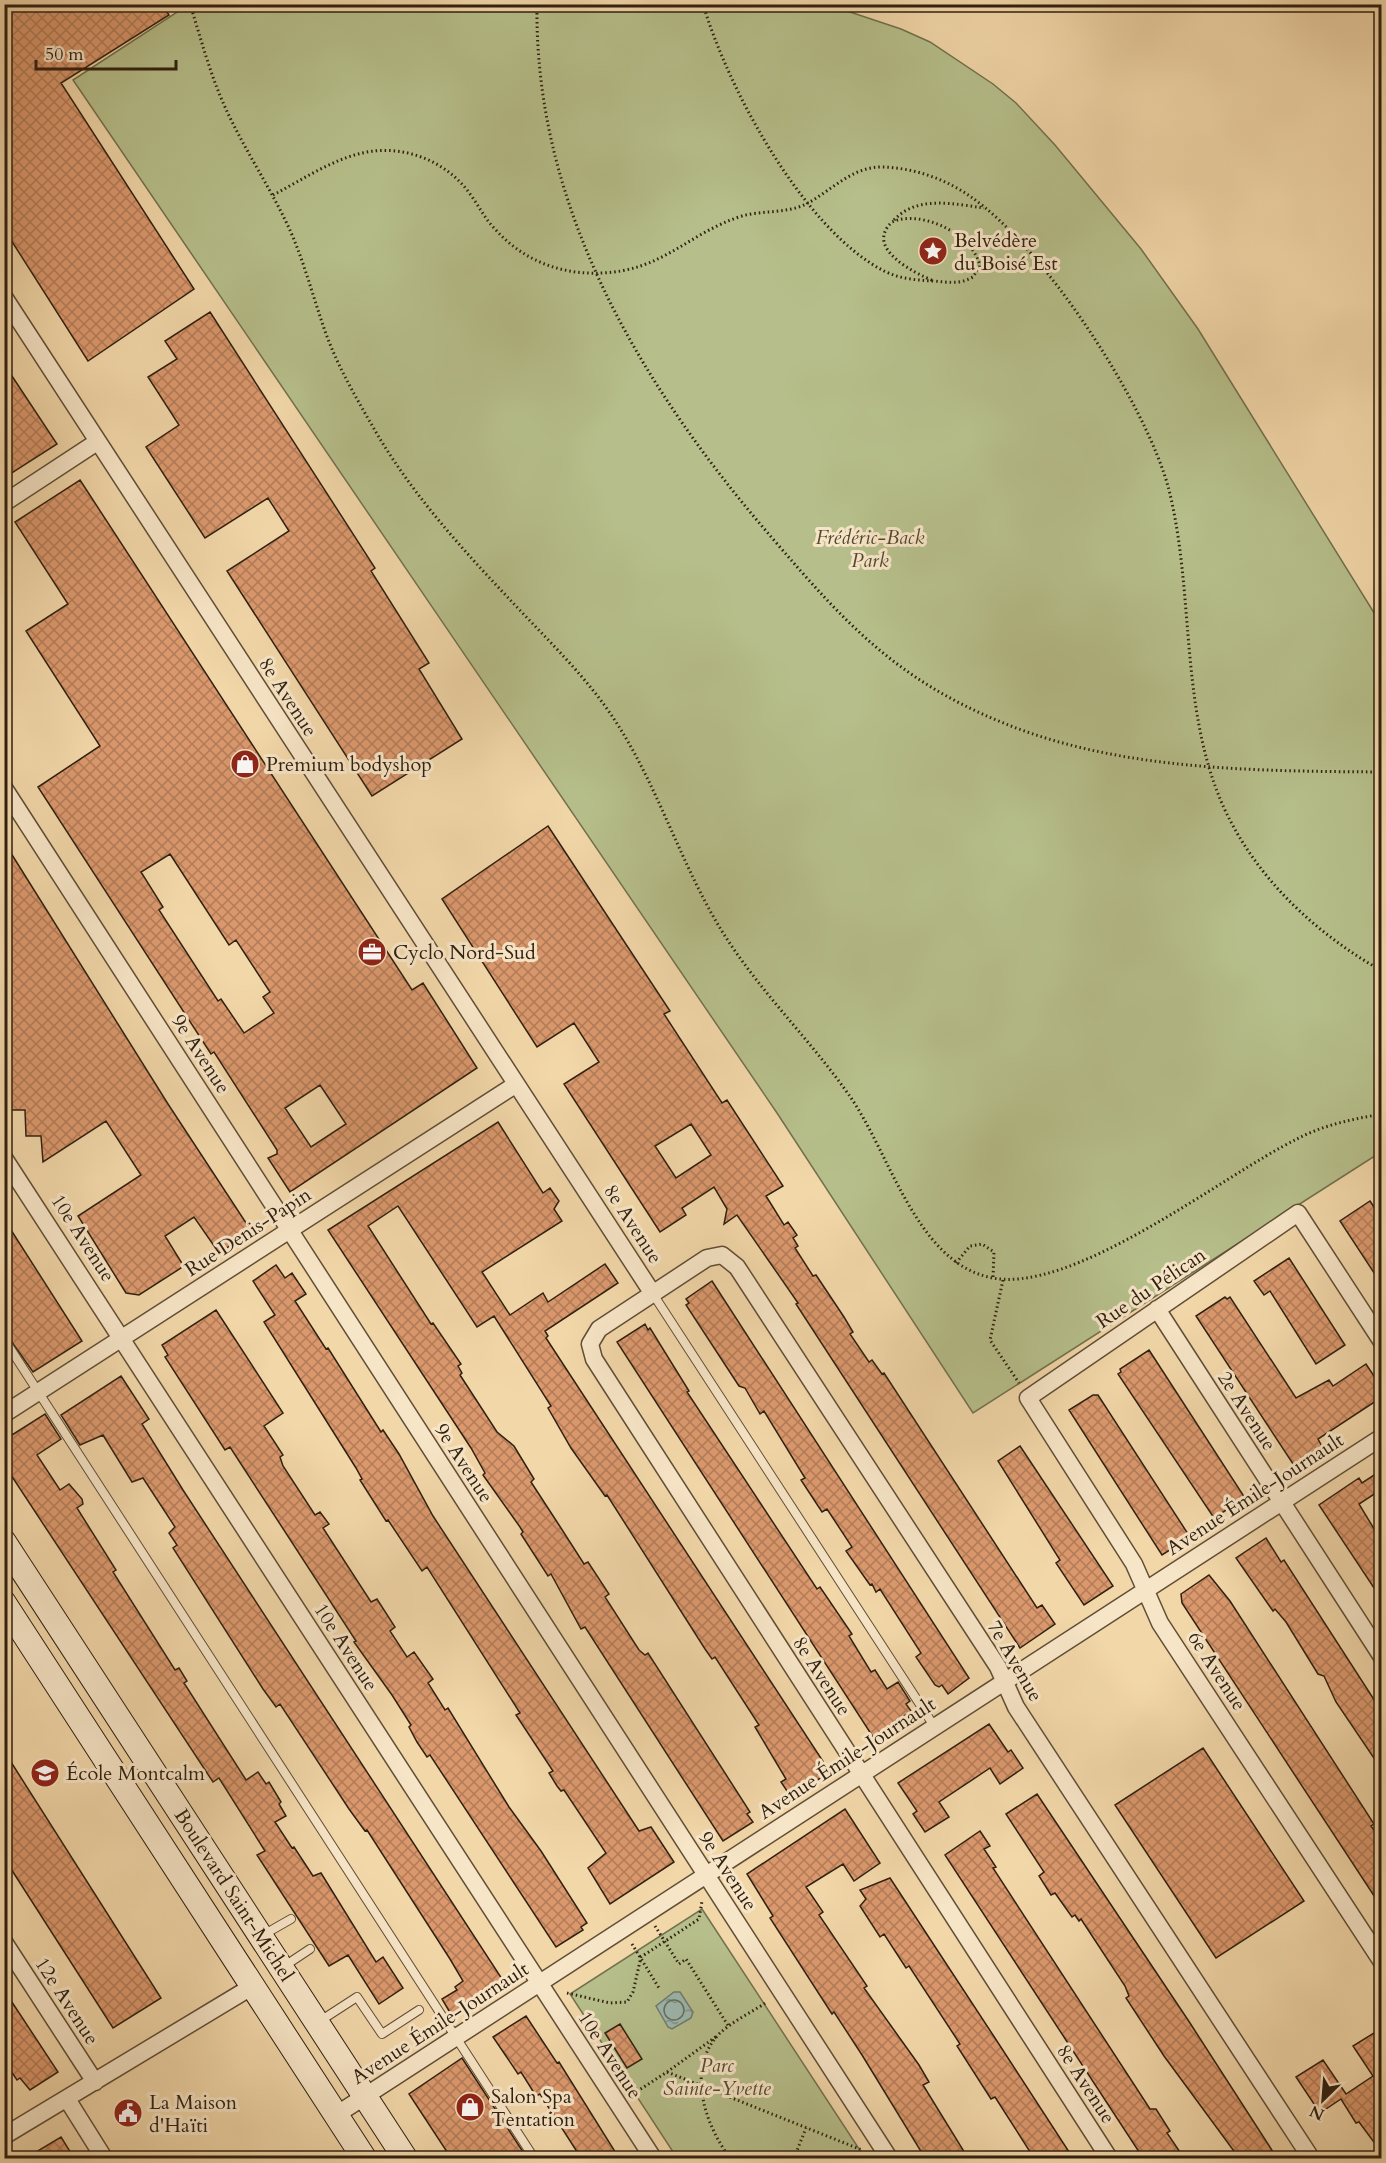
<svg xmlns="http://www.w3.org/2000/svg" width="1386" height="2163" font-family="Cardo,serif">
  <defs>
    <pattern id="water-ripples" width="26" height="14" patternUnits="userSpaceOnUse" patternTransform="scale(1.5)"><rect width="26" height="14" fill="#9cb8af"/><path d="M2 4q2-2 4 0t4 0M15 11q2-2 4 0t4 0" fill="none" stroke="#80958d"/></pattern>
    <pattern id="building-cross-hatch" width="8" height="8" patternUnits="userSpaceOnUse" patternTransform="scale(1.5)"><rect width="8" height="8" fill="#db986d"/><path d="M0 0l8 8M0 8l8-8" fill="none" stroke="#b27c58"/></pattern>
  </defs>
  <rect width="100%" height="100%" fill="#f2d7a9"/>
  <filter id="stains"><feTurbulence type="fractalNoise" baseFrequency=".00333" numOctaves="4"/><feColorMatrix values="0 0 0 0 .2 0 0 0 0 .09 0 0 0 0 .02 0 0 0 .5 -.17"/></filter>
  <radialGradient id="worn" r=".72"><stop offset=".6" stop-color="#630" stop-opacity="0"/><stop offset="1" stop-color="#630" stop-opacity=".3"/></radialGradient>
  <path fill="#b6bf8b" stroke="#72704e" stroke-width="1.5" d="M 826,4 L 901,29 L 930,42 L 993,84 L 1016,103 L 1055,145 L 1141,249 L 1198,329 L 1381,624 L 1381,1152 L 973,1413 L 777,1113 L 73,80 L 185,7 L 184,5 Z
    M 702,1909 L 865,2158 L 677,2158 L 570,1994 Z"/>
  <path fill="url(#water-ripples)" stroke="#707b6f" stroke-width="1.5" d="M 674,1992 L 680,1992 L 693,2012 L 691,2018 L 672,2029 L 668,2027 L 656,2006 Z"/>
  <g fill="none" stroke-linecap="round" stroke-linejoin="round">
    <path stroke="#666c60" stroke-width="1.5" d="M664 2010a10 10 0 1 1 20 0a10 10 0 1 1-20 0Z"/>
  </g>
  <path fill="url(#building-cross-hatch)" stroke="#2f2010" stroke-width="1.5" fill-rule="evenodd" d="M 20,4 L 162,4 L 169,15 L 61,83 L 194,289 L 88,361 L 4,229 L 4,14 Z
    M 210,312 L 375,568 L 371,571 L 429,663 L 419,669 L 462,739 L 372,796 L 227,571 L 289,531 L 268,498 L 205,538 L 146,447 L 179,425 L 148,377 L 177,359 L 165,341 Z
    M 4,364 L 57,444 L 4,478 Z
    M 80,480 L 412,990 L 423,983 L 477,1068 L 290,1192 L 268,1158 L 277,1154 L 277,1150 L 214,1052 L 211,1054 L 38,787 L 100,746 L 26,631 L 68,604 L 15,522 ZM 170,854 L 229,945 L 236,940 L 270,992 L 263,997 L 274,1013 L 244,1033 L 221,999 L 218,1001 L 159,910 L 163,907 L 141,872 ZM 320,1085 L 346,1124 L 311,1147 L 285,1108 Z
    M 548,826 L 670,1011 L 664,1014 L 722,1103 L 727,1100 L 783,1186 L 766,1196 L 784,1225 L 788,1222 L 797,1235 L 793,1238 L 798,1246 L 795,1248 L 813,1276 L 816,1275 L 844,1317 L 853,1332 L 850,1334 L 869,1362 L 872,1360 L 882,1374 L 884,1373 L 1037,1608 L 1042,1605 L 1055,1624 L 1020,1648 L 796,1304 L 798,1303 L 737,1215 L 724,1224 L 727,1209 L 714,1187 L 682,1208 L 686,1215 L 660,1232 L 564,1084 L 599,1062 L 574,1023 L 537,1047 L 442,899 ZM 691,1124 L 711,1155 L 676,1178 L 655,1146 Z
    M 4,842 L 168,1104 L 252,1232 L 219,1253 L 194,1217 L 165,1236 L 183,1265 L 181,1268 L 139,1295 L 126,1293 L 78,1216 L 141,1175 L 106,1121 L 43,1162 L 41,1136 L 26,1136 L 25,1110 L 10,1110 L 4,1102 Z
    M 498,1122 L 543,1193 L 550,1188 L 559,1201 L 554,1209 L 562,1221 L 482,1272 L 510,1315 L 543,1293 L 548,1302 L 605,1264 L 618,1283 L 545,1331 L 548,1336 L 546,1338 L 830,1772 L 791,1797 L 781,1782 L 786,1779 L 755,1727 L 759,1725 L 715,1657 L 712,1659 L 705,1649 L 607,1495 L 605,1496 L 571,1448 L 548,1408 L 551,1406 L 494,1316 L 477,1327 L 398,1206 L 368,1226 L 431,1324 L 433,1323 L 461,1364 L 458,1366 L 462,1373 L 460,1375 L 497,1432 L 514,1446 L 534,1479 L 531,1482 L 559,1525 L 584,1564 L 588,1562 L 609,1594 L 605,1597 L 639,1650 L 645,1655 L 648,1653 L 750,1812 L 747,1814 L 753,1822 L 723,1841 L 585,1627 L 581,1629 L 551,1574 L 548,1576 L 521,1534 L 523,1532 L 520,1527 L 483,1475 L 485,1473 L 471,1448 L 328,1230 Z
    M 1370,1201 L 1382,1219 L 1382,1285 L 1340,1221 Z
    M 4,1219 L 82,1341 L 33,1372 L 4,1331 Z
    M 1289,1258 L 1345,1345 L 1316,1364 L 1270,1291 L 1264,1295 L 1254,1281 Z
    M 276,1265 L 285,1278 L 292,1273 L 306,1294 L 295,1301 L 326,1349 L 328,1348 L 381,1432 L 383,1430 L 399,1454 L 433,1516 L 639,1831 L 651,1827 L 674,1862 L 610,1904 L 588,1868 L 606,1853 L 564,1790 L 561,1791 L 557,1786 L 549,1773 L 553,1771 L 516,1715 L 520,1713 L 427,1567 L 422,1571 L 388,1520 L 386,1521 L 360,1480 L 362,1479 L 356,1468 L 264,1322 L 275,1315 L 253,1281 Z
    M 712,1281 L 969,1678 L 948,1694 L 942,1685 L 939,1687 L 935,1685 L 916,1657 L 921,1653 L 880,1589 L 876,1592 L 872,1584 L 870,1585 L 846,1551 L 852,1547 L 827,1509 L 822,1512 L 801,1480 L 805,1478 L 764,1411 L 760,1414 L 745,1388 L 739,1386 L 686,1305 L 689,1303 L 686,1299 Z
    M 1225,1297 L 1227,1299 L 1230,1297 L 1296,1398 L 1329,1380 L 1333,1386 L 1366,1364 L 1382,1388 L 1382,1397 L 1318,1439 L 1325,1452 L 1297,1470 L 1196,1316 Z
    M 216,1310 L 283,1413 L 264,1426 L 283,1455 L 280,1457 L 283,1466 L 315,1515 L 320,1512 L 329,1524 L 323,1528 L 371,1602 L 377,1599 L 395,1627 L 390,1631 L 407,1657 L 414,1652 L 433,1679 L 428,1683 L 445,1710 L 448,1708 L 509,1807 L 541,1851 L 587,1923 L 581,1927 L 583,1930 L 556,1947 L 430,1755 L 427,1757 L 417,1742 L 409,1727 L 411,1725 L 392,1695 L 354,1642 L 356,1641 L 241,1464 L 230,1447 L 225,1450 L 165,1357 L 168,1355 L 162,1345 Z
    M 645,1324 L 648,1330 L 650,1328 L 689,1391 L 687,1392 L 817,1589 L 820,1587 L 852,1634 L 849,1636 L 871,1672 L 875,1670 L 887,1689 L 898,1682 L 910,1701 L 906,1704 L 911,1711 L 873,1737 L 617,1342 Z
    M 1149,1350 L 1245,1498 L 1214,1518 L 1118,1374 L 1121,1372 L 1120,1369 Z
    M 121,1376 L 149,1419 L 142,1424 L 183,1490 L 504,1982 L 452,2016 L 442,1999 L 457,1990 L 455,1987 L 463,1981 L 450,1959 L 367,1830 L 365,1831 L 349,1809 L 280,1704 L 276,1707 L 263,1689 L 173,1548 L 177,1545 L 169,1533 L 175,1527 L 143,1478 L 132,1482 L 103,1435 L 80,1445 L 61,1415 Z
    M 1093,1395 L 1098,1395 L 1190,1537 L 1162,1555 L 1069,1410 Z
    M 45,1414 L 61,1439 L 37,1455 L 60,1490 L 69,1484 L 82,1499 L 83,1504 L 77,1508 L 116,1570 L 113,1572 L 175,1670 L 179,1668 L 187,1681 L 184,1683 L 246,1780 L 258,1772 L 266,1784 L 269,1782 L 281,1802 L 279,1804 L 286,1816 L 275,1822 L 292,1848 L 294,1847 L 313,1876 L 321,1873 L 376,1962 L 383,1957 L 403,1988 L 379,2004 L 348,1955 L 329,1966 L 257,1855 L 265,1851 L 219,1778 L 213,1782 L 7,1469 L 4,1440 Z
    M 1020,1446 L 1113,1586 L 1084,1605 L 1056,1563 L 1060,1560 L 998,1461 Z
    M 1382,1470 L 1382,1489 L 1359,1504 L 1382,1542 L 1382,1600 L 1319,1505 L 1359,1478 L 1362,1483 Z
    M 1266,1538 L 1281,1562 L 1284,1560 L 1382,1712 L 1382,1770 L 1336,1702 L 1324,1676 L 1318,1674 L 1286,1622 L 1275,1609 L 1273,1611 L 1236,1558 Z
    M 1209,1575 L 1230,1601 L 1374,1824 L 1371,1826 L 1382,1841 L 1382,1908 L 1182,1603 L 1181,1594 Z
    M 989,1724 L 1008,1752 L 1011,1750 L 1023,1768 L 1000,1784 L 990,1768 L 939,1802 L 949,1817 L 925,1832 L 913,1814 L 917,1811 L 898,1783 Z
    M 1203,1748 L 1304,1901 L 1216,1958 L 1115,1805 Z
    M 4,1751 L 161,1998 L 113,2028 L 4,1858 Z
    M 1037,1794 L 1190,2023 L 1277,2158 L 1239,2158 L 1164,2056 L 1126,1998 L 1129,1996 L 1125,1986 L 1081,1919 L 1079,1921 L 1075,1915 L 1072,1917 L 1055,1893 L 1051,1895 L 1039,1876 L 1044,1872 L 1006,1814 Z
    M 845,1809 L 880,1863 L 854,1881 L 843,1864 L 806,1887 L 823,1912 L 819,1915 L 867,1986 L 864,1988 L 919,2065 L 929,2082 L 923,2085 L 968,2158 L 925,2158 L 862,2055 L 834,2012 L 832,2014 L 770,1918 L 773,1916 L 747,1874 Z
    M 980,1831 L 990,1846 L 984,1849 L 996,1867 L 993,1868 L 1150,2109 L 1156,2109 L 1170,2131 L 1167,2133 L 1184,2158 L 1143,2158 L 945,1855 Z
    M 890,1878 L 993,2035 L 1073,2158 L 1034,2158 L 995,2097 L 991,2099 L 957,2046 L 960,2044 L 909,1966 L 906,1968 L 884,1934 L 880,1937 L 860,1906 L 866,1899 L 860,1890 Z
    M 4,1990 L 58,2072 L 30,2090 L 20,2078 L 17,2080 L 4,2061 Z
    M 526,2016 L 557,2063 L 559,2062 L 619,2158 L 581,2158 L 540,2094 L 536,2096 L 521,2072 L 518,2074 L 506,2056 L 493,2037 Z
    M 620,2024 L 642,2059 L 627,2068 L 605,2033 Z
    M 1382,2028 L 1382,2153 L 1359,2122 L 1356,2123 L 1341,2099 L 1320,2113 L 1296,2077 L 1323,2060 L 1346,2094 L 1373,2076 L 1353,2046 Z
    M 462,2058 L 527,2158 L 451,2158 L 409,2094 Z
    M 61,2137 L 74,2158 L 26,2158 Z"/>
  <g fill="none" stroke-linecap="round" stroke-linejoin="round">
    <g stroke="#604e36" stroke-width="10">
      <path id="lane" d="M 653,1294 L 934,1726
        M 4,1339 L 534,2158
        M 263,1935 L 291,1919
        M 283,1967 L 310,1949
        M 320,2021 L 357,1997 L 382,2034 L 419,2010"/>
    </g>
    <g stroke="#604e36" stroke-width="19">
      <path id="street" d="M 4,297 L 653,1294
        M 4,503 L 97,442
        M 4,788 L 889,2158
        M 4,1158 L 653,2158
        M 1157,1309 L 1382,1657
        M 1382,1342 L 1298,1213 L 1028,1398 L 1134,1564 L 1160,1623 L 1382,1962
        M 4,1414 L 515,1085
        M 4,1942 L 95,2082
        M 67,2099 L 104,2158
        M 336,2115 L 1382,1437
        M 4,2136 L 253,1986
        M 1109,2158 L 594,1359 L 590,1344 L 599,1329 L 707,1258 L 722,1255 L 737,1267 L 998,1667 L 1016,1707 L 1311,2158"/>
    </g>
    <g stroke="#2f2010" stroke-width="26">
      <path id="secondary" d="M 4,1542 L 405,2158
        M 4,1603 L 364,2158"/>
    </g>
    <path stroke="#2f2010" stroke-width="3" stroke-dasharray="1.5 3" stroke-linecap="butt" d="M 190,4 C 201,39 210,74 225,107 C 244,149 270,187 289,228 C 304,261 313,297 325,331 C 337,365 355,396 373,427 C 410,492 462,549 514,604 C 545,637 578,669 605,706 C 652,771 674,847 713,916 C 750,982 806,1034 849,1095 C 890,1153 915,1259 988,1277 C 1070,1298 1223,1175 1297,1139 C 1323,1125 1353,1119 1382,1114
      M 537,4 C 534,209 643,389 773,539 C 845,623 896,679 1001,722 C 1119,771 1256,771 1382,772
      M 703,4 C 728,89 804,230 884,271 C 900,279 916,280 933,281 C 948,282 959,285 973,277 L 980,266 C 973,234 921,209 892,222 C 864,248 914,273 934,281
      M 273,195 C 304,179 338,155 374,151 C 411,147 449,164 470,194 C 479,206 485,219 495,229 C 522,260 561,275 601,273 C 663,271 688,233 742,216 C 763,210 788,214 808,203 C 832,190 853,166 883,167 C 914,168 946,179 971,197 C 1044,247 1147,405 1169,490 C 1195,595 1179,708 1224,808 C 1257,879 1315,933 1382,971
      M 894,220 C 917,195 955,204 984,208
      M 956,1263 L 970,1246 L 982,1244 L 994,1252 L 993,1278
      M 1003,1280 L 990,1340 L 1019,1383
      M 655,1926 L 679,1964 L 686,1959 L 729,2027
      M 632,1944 L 659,1988
      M 567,1993 L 610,2003 L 627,2002 L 633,1992 L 641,1957 L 699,1919 L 702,1901
      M 667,2072 L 717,2036
      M 633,2094 L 667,2072 L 862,2150
      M 730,2158 C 705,2125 685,2068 720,2033 C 733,2021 752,2012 767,2002
      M 794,2158 L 806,2128
      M 844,2158 L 865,2151"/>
    <use href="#lane" stroke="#f7e5c7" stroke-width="8"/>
    <use href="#street" stroke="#f7e5c7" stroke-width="16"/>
    <use href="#secondary" stroke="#f7e5c7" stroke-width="24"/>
  </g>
  <defs>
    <g id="sight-disc" transform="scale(1.5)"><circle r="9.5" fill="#8f2418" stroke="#f7e5c7"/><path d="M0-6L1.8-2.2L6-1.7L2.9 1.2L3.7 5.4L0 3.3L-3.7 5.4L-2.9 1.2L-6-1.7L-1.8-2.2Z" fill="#fff"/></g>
    <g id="shop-disc" transform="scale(1.5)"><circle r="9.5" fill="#8f2418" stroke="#f7e5c7"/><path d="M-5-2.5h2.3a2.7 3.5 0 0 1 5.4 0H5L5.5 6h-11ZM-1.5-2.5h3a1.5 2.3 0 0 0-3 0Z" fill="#fff"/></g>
    <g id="office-disc" transform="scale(1.5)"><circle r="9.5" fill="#8f2418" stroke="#f7e5c7"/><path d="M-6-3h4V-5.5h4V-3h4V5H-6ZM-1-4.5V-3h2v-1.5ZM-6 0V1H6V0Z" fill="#fff"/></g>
    <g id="school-disc" transform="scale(1.5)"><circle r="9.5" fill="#8f2418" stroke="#f7e5c7"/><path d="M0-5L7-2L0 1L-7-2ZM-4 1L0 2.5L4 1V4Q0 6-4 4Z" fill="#fff"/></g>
    <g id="civic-disc" transform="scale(1.5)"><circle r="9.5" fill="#8f2418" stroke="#f7e5c7"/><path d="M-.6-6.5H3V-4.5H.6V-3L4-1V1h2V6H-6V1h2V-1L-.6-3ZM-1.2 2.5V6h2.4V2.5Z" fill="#fff"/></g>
  </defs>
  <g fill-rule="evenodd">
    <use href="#sight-disc" x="933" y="251"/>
    <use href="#shop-disc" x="245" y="764"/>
    <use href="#office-disc" x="372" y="952"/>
    <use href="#school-disc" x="45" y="1773"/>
    <use href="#shop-disc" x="470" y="2107"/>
    <use href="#civic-disc" x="128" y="2113"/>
  </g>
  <g text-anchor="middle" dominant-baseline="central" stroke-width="6" stroke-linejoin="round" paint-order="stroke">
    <g font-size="20" fill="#2f2010" stroke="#f7e5c7" text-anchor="start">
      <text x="954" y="240">Belvédère<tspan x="954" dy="23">du Boisé Est</tspan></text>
      <text x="266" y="764">Premium bodyshop</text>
      <text x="393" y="952">Cyclo Nord-Sud</text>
      <text x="66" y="1773">École Montcalm</text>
      <text x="491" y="2096">Salon Spa<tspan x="491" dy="23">Tentation</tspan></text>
      <text x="149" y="2102">La Maison<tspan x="149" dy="23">d'Haïti</tspan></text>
    </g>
    <g font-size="20" font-style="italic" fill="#51482f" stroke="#f7e5c7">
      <text x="870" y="537">Frédéric-Back<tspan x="870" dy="23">Park</tspan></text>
      <text x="717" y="2065">Parc<tspan x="717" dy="23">Sainte-Yvette</tspan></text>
    </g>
    <g font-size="20" fill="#2f2010" stroke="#f7e5c7">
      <text transform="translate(288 697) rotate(57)">8e Avenue</text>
      <text transform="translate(201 1054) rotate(57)">9e Avenue</text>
      <text transform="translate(633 1224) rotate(57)">8e Avenue</text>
      <text transform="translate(248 1232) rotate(-33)">Rue Denis-Papin</text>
      <text transform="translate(83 1238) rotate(57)">10e Avenue</text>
      <text transform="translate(1151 1288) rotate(-34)">Rue du Pélican</text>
      <text transform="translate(1247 1411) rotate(57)">2e Avenue</text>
      <text transform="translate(464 1463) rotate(57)">9e Avenue</text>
      <text transform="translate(1255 1494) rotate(-33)">Avenue Émile-Journault</text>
      <text transform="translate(346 1647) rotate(57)">10e Avenue</text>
      <text transform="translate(1015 1661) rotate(60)">7e Avenue</text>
      <text transform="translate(1217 1671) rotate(57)">6e Avenue</text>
      <text transform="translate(822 1676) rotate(57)">8e Avenue</text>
      <text transform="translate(847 1758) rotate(-33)">Avenue Émile-Journault</text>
      <text transform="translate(728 1871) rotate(57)">9e Avenue</text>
      <text transform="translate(234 1895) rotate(57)">Boulevard Saint-Michel</text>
      <text transform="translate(67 2001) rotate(57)">12e Avenue</text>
      <text transform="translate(440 2023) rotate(-33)">Avenue Émile-Journault</text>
      <text transform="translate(610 2055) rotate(57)">10e Avenue</text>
      <text transform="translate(1086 2084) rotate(57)">8e Avenue</text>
    </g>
  </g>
  <rect width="1386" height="2163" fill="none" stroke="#f2d7a9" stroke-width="24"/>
  <rect x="6" y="6" width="1374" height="2151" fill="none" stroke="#2f2010" stroke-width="3"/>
  <rect x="12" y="12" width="1362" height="2139" fill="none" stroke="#2f2010" stroke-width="1.5"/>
  <g transform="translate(1323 2100) rotate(205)" stroke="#f7e5c7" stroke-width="4.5" paint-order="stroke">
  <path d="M0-4.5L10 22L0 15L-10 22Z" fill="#2f2010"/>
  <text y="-9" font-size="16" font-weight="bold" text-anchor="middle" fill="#2f2010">N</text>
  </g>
  <path d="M36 60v9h140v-9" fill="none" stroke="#2f2010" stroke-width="3"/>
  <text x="45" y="60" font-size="18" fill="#2f2010" stroke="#f7e5c7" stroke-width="4.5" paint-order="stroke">50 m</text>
  <rect width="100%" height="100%" filter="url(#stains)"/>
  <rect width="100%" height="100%" fill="url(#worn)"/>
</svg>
